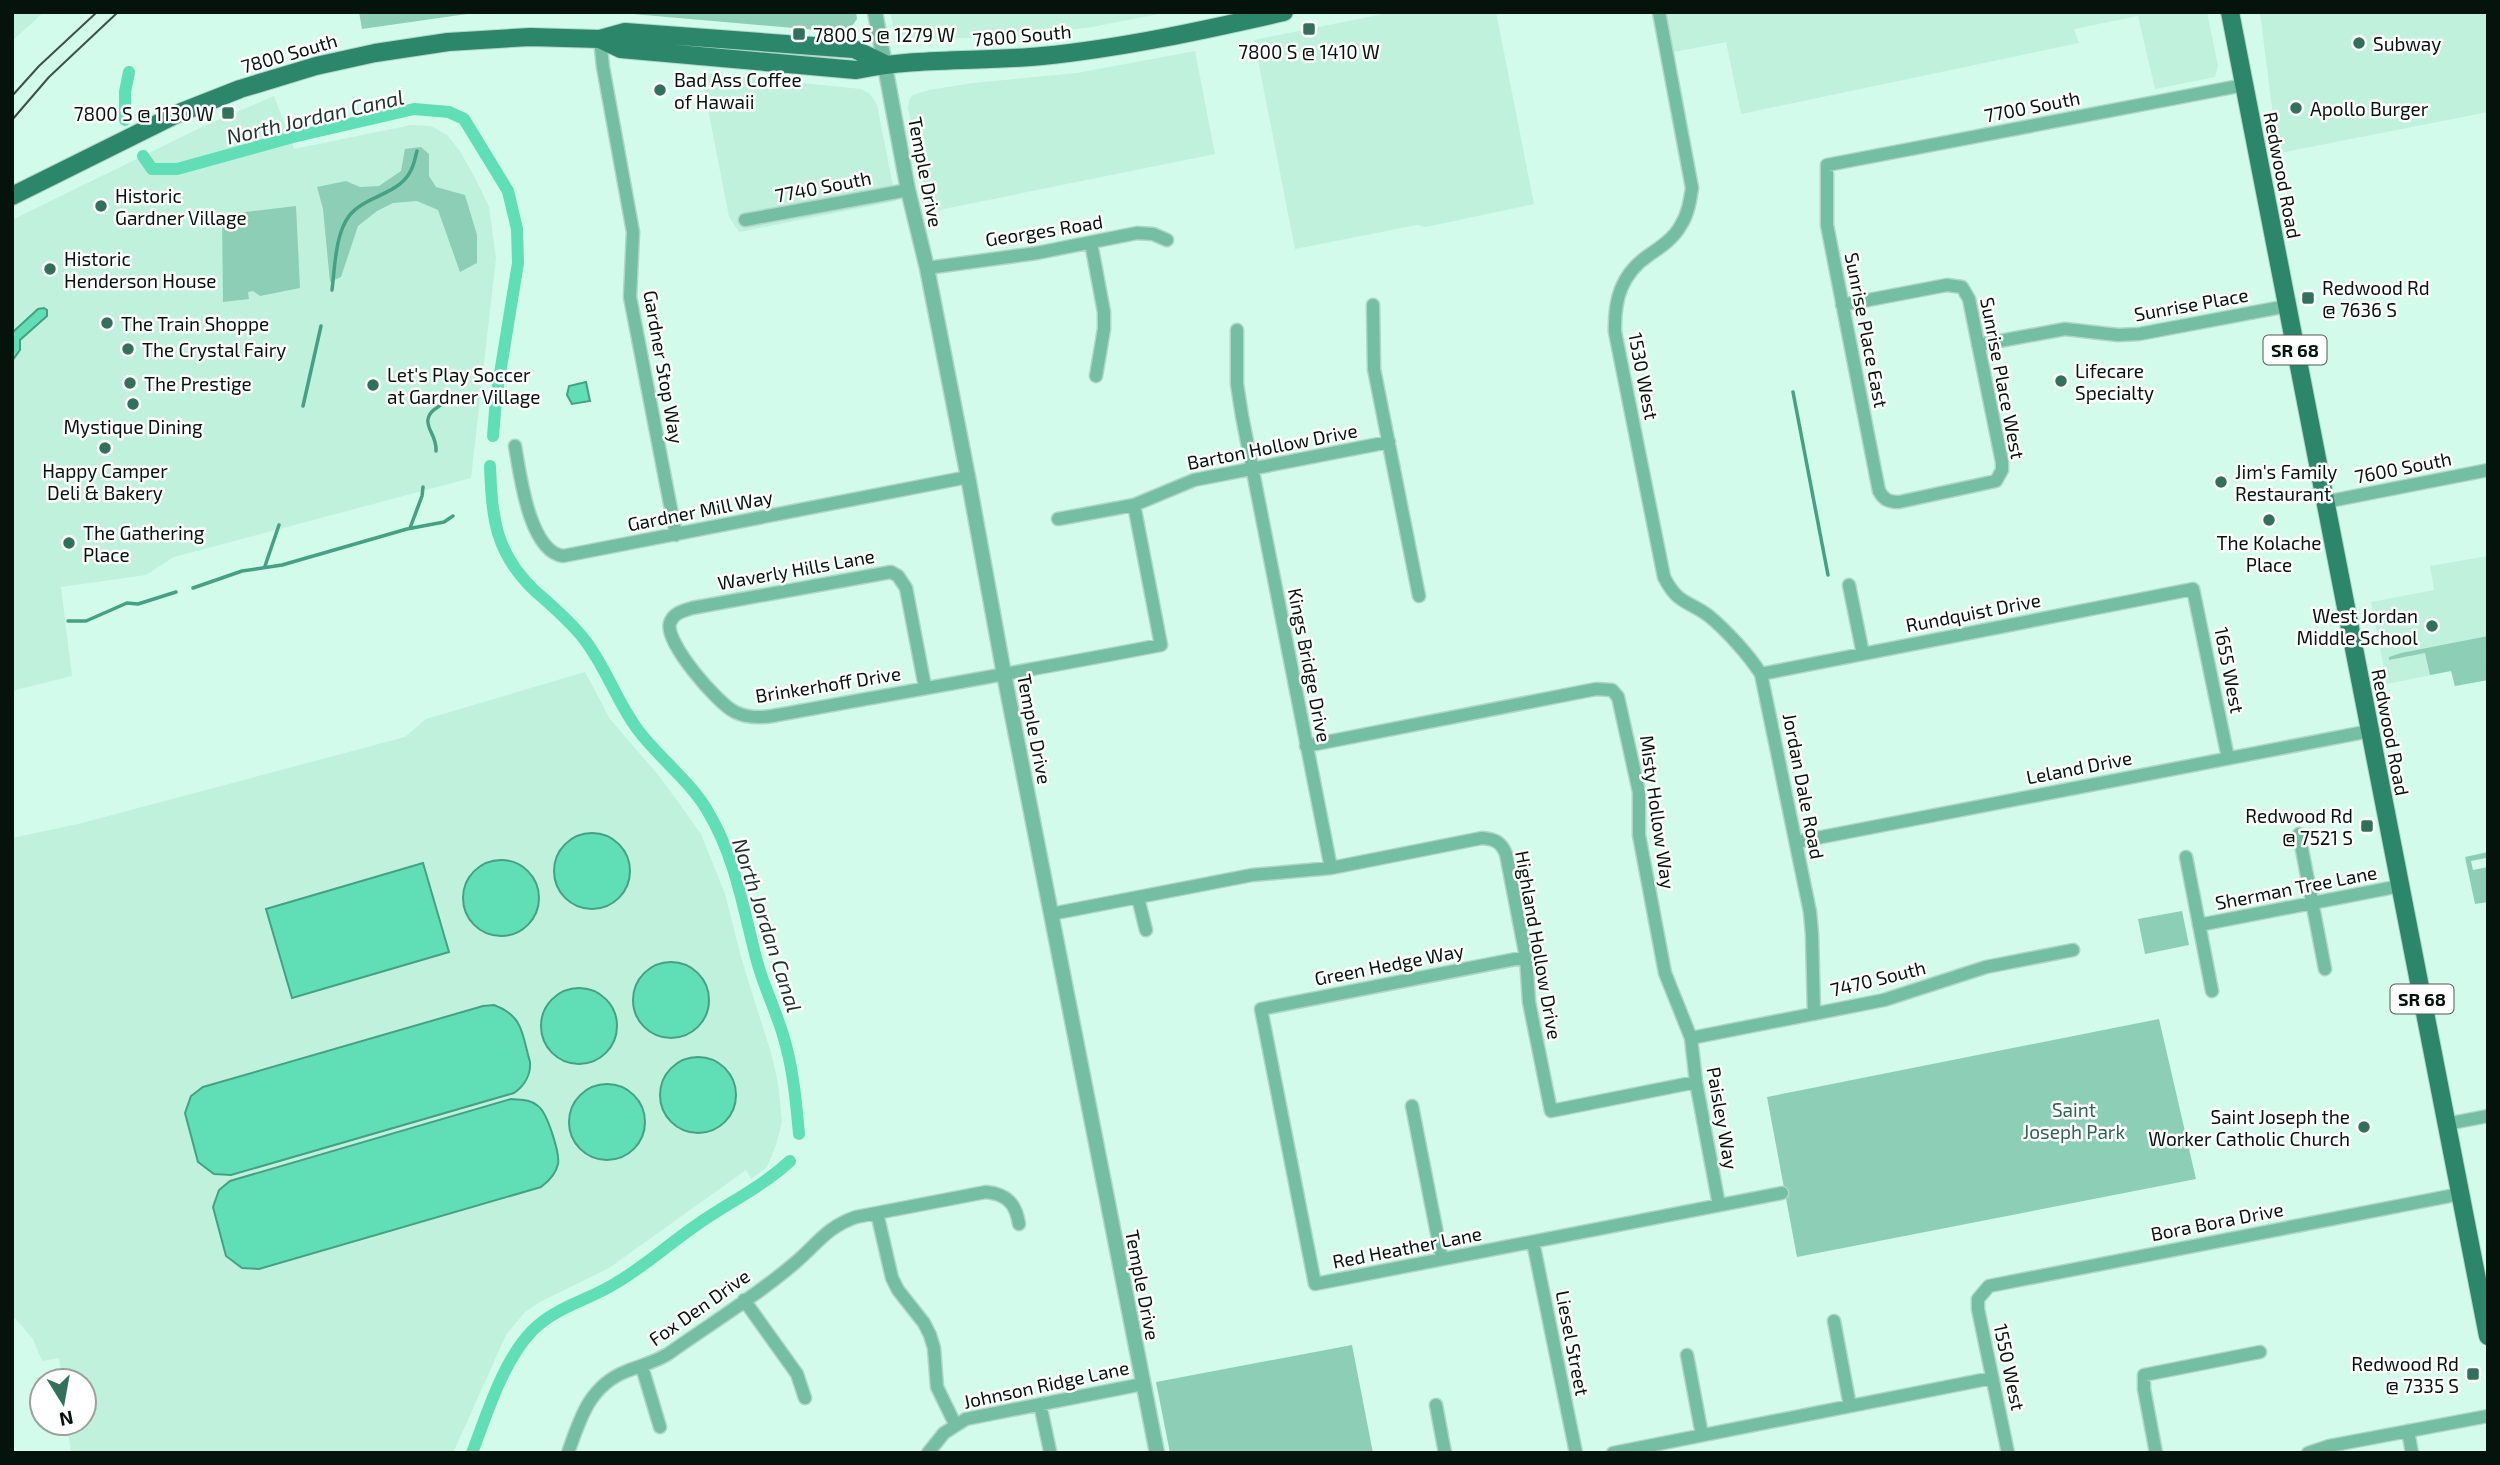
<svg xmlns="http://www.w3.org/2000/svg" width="2500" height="1465" font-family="'Exo 2',sans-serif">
  <rect width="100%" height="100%" fill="#d2fbeb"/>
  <path fill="#bff1dd" d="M 12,12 L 44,12 L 12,41 Z
    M 890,12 L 1169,12 L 1092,27 L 1015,37 L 921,39 L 909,38 L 898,33 L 893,26 Z
    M 1393,12 L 1496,12 L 1534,204 L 1426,227 L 1417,225 L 1295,249 L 1254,40 Z
    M 1666,12 L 2207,12 L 2218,66 L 2215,77 L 2155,89 L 2138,16 L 2074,29 L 2079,43 L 1741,114 L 1726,42 L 1674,52 Z
    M 2260,12 L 2488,12 L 2488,112 L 2280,153 L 2271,101 Z
    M 1195,51 L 1215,154 L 929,212 L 908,108 L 909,100 L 913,95 L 929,90 L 973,83 L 1077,73 Z
    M 701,73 L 861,89 L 870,94 L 877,105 L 896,201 L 739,232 L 729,217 Z
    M 274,96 L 294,149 L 411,125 L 431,126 L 447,135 L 460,151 L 477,182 L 489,207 L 496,258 L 471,478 L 174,557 L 146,575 L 61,587 L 72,676 L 12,691 L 12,220 L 208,124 Z
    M 2488,556 L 2488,680 L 2455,686 L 2451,671 L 2387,684 L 2371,602 L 2434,590 L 2430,566 Z
    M 585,672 L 610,719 L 660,777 L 701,834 L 725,894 L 742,961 L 771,1053 L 778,1083 L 782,1122 L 776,1145 L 767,1167 L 751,1179 L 746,1170 L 609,1268 L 540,1302 L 525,1312 L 506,1335 L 453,1453 L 71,1453 L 67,1423 L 84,1423 L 84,1381 L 62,1381 L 59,1358 L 42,1361 L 33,1339 L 12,1315 L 12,838 L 78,824 L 405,737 L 426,719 Z"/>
  <path fill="#8ccfb6" d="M 359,12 L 502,12 L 467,14 L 362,29 Z
    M 610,12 L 856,12 L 857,19 L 849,30 L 840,32 Z
    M 421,147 L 429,154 L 429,176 L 436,187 L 465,195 L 477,235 L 477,263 L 460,272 L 438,210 L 417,201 L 393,203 L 377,211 L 358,226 L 341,277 L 330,282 L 323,209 L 317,187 L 346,181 L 360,187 L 379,186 L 401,171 L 405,149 Z
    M 296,206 L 300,288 L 260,296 L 253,291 L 248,292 L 249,299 L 223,302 L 222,215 Z
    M 2488,636 L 2488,680 L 2455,686 L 2451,671 L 2430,675 L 2425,653 L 2389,660 L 2389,657 L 2401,653 Z
    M 2488,852 L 2488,866 L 2486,858 L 2471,861 L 2473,870 L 2488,867 L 2488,902 L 2475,904 L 2465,857 Z
    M 2182,911 L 2189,945 L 2145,954 L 2138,919 Z
    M 2159,1019 L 2196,1179 L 1797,1257 L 1767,1097 Z
    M 1352,1345 L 1373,1453 L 1170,1453 L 1156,1382 Z"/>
  <path fill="#60deb5" stroke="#45a183" stroke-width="2" d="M 44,308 L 47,310 L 47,316 L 20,340 L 20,350 L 12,361 L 13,332 L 38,309 Z
    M 586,382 L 590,401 L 572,404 L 567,395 L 569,386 Z
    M554 871a38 38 0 1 1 76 0a38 38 0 1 1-76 0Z
    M463 898a38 38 0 1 1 76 0a38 38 0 1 1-76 0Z
    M 423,863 L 449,952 L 292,998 L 266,909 Z
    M633 1000a38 38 0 1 1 76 0a38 38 0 1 1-76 0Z
    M541 1026a38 38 0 1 1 76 0a38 38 0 1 1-76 0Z
    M 494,1005 C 524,1016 522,1035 530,1062 C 531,1075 524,1086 514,1093 L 231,1175 L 214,1174 L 198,1162 L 185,1113 L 191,1096 L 203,1087 L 483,1006 Z
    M660 1095a38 38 0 1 1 76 0a38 38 0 1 1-76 0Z
    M569 1122a38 38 0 1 1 76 0a38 38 0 1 1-76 0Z
    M 511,1099 C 521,1100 530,1099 538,1106 C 547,1112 560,1153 558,1164 C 556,1174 549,1181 541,1187 L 259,1269 L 242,1268 L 226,1256 L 213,1207 L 219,1190 L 230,1181 Z"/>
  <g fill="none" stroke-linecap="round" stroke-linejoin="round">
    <path stroke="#45a183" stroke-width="3.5" d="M 332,290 C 335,267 335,235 349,216 C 364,196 398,195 410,172 C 414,166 415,158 417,151
      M 1793,392 L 1828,575
      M 303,406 L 321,326
      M 436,451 C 437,436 426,429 428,419 C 430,407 445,407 449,395
      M 410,528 L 422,496 L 423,487
      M 265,566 L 279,525
      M 193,588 L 242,571 L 282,565 L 407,529 L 444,522 L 453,516
      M 68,621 L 86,621 L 127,603 L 138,604 L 176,592"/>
    <path stroke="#60deb5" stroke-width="12" d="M 125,120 L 125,92 L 129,72
      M 143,156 L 152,169 L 177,169 L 293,137 L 414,109 L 449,112 L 464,119 L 508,191 L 517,229 L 518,263 L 496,398 L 493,436
      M 490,466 C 492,518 495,553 535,591 C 552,606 570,621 584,639 C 606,667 617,702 638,730 C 659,758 689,780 707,810 C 737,860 743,910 758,965 C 765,989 776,1011 783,1035 C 793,1067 796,1101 799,1134
      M 472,1453 C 487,1414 503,1360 533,1330 C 556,1307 589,1300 616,1283 C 645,1266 670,1243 698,1224 C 728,1203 762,1187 790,1161"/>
    <g stroke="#b1d6c7" stroke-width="15">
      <path id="minor" d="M 1659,12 L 1692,188 C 1690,201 1688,214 1681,225 C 1674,238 1661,247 1649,255 C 1621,274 1614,300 1615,332 L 1664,577 C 1678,605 1688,600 1709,616 C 1727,631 1748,654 1761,674 L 1810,912 L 1812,934 L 1814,1014
        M 600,39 L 603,67 L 633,232 L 630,297 L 676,535
        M 745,220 L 908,190
        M 1091,243 L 1104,312 L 1104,329 L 1096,376
        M 927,268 L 1037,253 L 1137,233 L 1153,234 L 1167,240
        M 1373,305 L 1374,369 L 1419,596
        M 1842,305 L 1947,285 L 1962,287 L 1969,299 L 2002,462 L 2002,470 L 1996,481 L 1899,502 C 1889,502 1884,500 1879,491 L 1827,225 L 1827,165 L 2244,85
        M 1237,330 L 1237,384 L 1242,416 L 1331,868
        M 1978,345 L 2065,329 L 2118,335 L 2139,334 L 2287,306
        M 515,446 C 520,474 529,551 563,556 L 968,477
        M 2325,502 L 2488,470
        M 1058,519 L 1134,505 L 1194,480 L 1389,442
        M 1849,585 L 1863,654
        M 1761,674 L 2193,589 L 2228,758
        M 925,687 L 906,588 L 898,576 L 891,572 L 692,608 C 683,611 673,613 670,623 C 664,642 718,704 735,712 C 747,718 759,718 772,716 C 902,692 1032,670 1161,645 L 1134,505
        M 1306,746 L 1596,689 L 1612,690 L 1618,697 L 1639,792 L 1639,835 L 1665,973 L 1691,1038 L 1696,1082 L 1719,1205
        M 2299,834 L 2325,969
        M 1796,842 L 2370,731
        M 2186,857 L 2212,991
        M 1138,898 L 1146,930
        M 1051,914 L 1252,875 L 1331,868 L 1482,838 C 1495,839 1501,842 1506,854 L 1526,957 L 1529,1002 L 1551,1111 L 1696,1082
        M 2199,925 L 2400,886
        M 1526,957 L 1261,1009 L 1315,1284 L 1782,1193
        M 1691,1038 L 1884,1000 L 1986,967 L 2073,950
        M 1412,1106 L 1442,1259
        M 2446,1124 L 2488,1116
        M 877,1213 L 892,1278 L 898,1290 L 924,1323 L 930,1335 L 934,1348 L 937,1387 L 955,1424
        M 1533,1242 L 1576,1453
        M 744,1300 L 797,1374 L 805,1398
        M 1834,1321 L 1850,1406
        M 1687,1355 L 1702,1435
        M 642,1367 L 660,1427
        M 1040,1404 L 1050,1451
        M 1436,1405 L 1445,1453
        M 2408,1431 L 2412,1453
        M 568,1453 C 580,1418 590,1385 627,1371 C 642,1365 655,1362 668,1354 C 710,1324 758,1295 796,1262 C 818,1243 827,1227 856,1217 L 986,1192 C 1007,1194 1016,1204 1019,1224
        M 928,1453 L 944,1433 L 966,1419 L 1143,1384
        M 1613,1453 L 1992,1378
        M 2008,1453 L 1978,1309 L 1978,1299 L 1989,1286 L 2460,1194
        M 2156,1453 L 2144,1389 L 2144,1375 L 2260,1352
        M 2308,1453 L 2329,1446 L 2488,1416"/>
    </g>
    <g stroke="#b1d6c7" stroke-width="17">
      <path id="tertiary" d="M 875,12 L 908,190 L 927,268 L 968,477 L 1004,674 L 1157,1453"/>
    </g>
    <g stroke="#b1d6c7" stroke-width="20">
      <path id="primary" d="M 2230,12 L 2488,1336
        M 600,39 L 621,49 L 856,70 C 917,57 980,62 1042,56 C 1123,48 1205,30 1284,12
        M 12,196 L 179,113 L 240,89 L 316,66 L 375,53 L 448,42 L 530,37 L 600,39 L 625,32 L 854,49 L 885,64"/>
    </g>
    <use href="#minor" stroke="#74bea3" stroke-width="12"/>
    <use href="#tertiary" stroke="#74bea3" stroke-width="14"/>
    <use href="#primary" stroke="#2b866a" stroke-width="18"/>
    <path stroke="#3c5149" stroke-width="2" d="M 12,96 L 39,66 L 97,12
      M 12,120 L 49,77 L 118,12"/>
  </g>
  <g fill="#33705b" stroke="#fff" stroke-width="2.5">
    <rect x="1302" y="22" width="14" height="14" rx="3.5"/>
    <rect x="792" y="27" width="14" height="14" rx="3.5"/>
    <circle cx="2359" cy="43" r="7"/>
    <circle cx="660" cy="90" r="7"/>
    <circle cx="2296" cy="108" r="7"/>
    <rect x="221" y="106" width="14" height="14" rx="3.5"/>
    <circle cx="101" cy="206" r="7"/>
    <circle cx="50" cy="269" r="7"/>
    <rect x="2301" y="291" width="14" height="14" rx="3.5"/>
    <circle cx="107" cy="323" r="7"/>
    <circle cx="128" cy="349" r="7"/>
    <circle cx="2061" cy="381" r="7"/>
    <circle cx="130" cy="383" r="7"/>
    <circle cx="373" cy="385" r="7"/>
    <circle cx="133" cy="404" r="7"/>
    <circle cx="105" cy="448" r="7"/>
    <circle cx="2221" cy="482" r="7"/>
    <circle cx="2269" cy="520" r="7"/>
    <circle cx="69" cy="543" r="7"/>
    <circle cx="2432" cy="626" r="7"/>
    <rect x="2360" y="819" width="14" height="14" rx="3.5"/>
    <circle cx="2364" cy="1127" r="7"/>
    <rect x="2466" y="1367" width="14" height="14" rx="3.5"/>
  </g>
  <g text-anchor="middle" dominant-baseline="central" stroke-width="5" stroke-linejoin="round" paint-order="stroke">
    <g fill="#fff" stroke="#505a56" stroke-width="2">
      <rect x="2263.5" y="335.5" width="63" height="29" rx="5"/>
      <rect x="2390.5" y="984.5" width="63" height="29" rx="5"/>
    </g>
    <g font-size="18" font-weight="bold" fill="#05130d">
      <text x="2295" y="350">SR 68</text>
      <text x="2422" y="999">SR 68</text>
    </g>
    <g font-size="19" fill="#05130d" stroke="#fff" text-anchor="start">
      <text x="813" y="34">7800 S @ 1279 W</text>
      <text x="2373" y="43">Subway</text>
      <text x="1309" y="51" text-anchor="middle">7800 S @ 1410 W</text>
      <text x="674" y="79">Bad Ass Coffee<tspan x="674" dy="22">of Hawaii</tspan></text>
      <text x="2310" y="108">Apollo Burger</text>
      <text x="214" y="113" text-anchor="end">7800 S @ 1130 W</text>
      <text x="115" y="195">Historic<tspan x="115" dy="22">Gardner Village</tspan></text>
      <text x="64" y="258">Historic<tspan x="64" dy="22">Henderson House</tspan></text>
      <text x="2322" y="287">Redwood Rd<tspan x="2322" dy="22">@ 7636 S</tspan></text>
      <text x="121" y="323">The Train Shoppe</text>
      <text x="142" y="349">The Crystal Fairy</text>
      <text x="2075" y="370">Lifecare<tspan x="2075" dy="22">Specialty</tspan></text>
      <text x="387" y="374">Let's Play Soccer<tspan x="387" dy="22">at Gardner Village</tspan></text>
      <text x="144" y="383">The Prestige</text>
      <text x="133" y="426" text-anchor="middle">Mystique Dining</text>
      <text x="105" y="470" text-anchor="middle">Happy Camper<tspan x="105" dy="22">Deli &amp; Bakery</tspan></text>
      <text x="2235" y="471">Jim's Family<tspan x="2235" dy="22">Restaurant</tspan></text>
      <text x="83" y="532">The Gathering<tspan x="83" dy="22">Place</tspan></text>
      <text x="2269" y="542" text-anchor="middle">The Kolache<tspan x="2269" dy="22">Place</tspan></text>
      <text x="2418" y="615" text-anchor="end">West Jordan<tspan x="2418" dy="22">Middle School</tspan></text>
      <text x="2353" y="815" text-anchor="end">Redwood Rd<tspan x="2353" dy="22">@ 7521 S</tspan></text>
      <text x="2350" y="1116" text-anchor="end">Saint Joseph the<tspan x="2350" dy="22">Worker Catholic Church</tspan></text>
      <text x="2459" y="1363" text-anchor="end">Redwood Rd<tspan x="2459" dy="22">@ 7335 S</tspan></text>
    </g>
    <g font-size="19" fill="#05130d" stroke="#fff">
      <text transform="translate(1022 35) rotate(-5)">7800 South</text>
      <text transform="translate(289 53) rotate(-16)">7800 South</text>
      <text transform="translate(2032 106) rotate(-11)">7700 South</text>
      <text transform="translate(926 172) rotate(79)">Temple Drive</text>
      <text transform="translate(2283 175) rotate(79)">Redwood Road</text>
      <text transform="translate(823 186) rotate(-11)">7740 South</text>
      <text transform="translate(1044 230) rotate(-9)">Georges Road</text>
      <text transform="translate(2191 304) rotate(-10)">Sunrise Place</text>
      <text transform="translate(1867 330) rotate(79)">Sunrise Place East</text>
      <text transform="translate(664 367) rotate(80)">Gardner Stop Way</text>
      <text transform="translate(1644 376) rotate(79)">1530 West</text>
      <text transform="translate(2003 378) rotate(79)">Sunrise Place West</text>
      <text transform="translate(1272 446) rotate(-11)">Barton Hollow Drive</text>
      <text transform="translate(2403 467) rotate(-11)">7600 South</text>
      <text transform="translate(700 510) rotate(-11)">Gardner Mill Way</text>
      <text transform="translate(796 569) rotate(-10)">Waverly Hills Lane</text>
      <text transform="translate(1973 612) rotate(-11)">Rundquist Drive</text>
      <text transform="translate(1310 665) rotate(79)">Kings Bridge Drive</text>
      <text transform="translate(2230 670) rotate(79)">1655 West</text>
      <text transform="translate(828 684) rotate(-9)">Brinkerhoff Drive</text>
      <text transform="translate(1035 729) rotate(79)">Temple Drive</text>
      <text transform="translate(2391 732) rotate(79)">Redwood Road</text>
      <text transform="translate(2079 767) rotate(-11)">Leland Drive</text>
      <text transform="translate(1804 786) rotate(79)">Jordan Dale Road</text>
      <text transform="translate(1658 812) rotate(82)">Misty Hollow Way</text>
      <text transform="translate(2296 887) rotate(-11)">Sherman Tree Lane</text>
      <text transform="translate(1539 945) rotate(80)">Highland Hollow Drive</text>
      <text transform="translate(1389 964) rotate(-11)">Green Hedge Way</text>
      <text transform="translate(1878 978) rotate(-14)">7470 South</text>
      <text transform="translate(1723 1118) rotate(80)">Paisley Way</text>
      <text transform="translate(2217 1221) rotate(-11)">Bora Bora Drive</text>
      <text transform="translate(1407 1247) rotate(-11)">Red Heather Lane</text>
      <text transform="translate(1143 1285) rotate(79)">Temple Drive</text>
      <text transform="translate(699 1307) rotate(-35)">Fox Den Drive</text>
      <text transform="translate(1573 1343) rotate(79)">Liesel Street</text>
      <text transform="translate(2010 1367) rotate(78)">1550 West</text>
      <text transform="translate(1046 1384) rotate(-12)">Johnson Ridge Lane</text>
    </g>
    <g font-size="19" fill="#2f6351" stroke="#fff">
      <text x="2074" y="1109">Saint<tspan x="2074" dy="22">Joseph Park</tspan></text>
    </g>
    <g font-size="21" font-style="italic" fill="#1d332b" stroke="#fff">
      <text transform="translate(315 116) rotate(-13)">North Jordan Canal</text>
      <text transform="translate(768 925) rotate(72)">North Jordan Canal</text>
    </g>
  </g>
  <rect width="2500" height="1465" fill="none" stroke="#05130d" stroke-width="28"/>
  <g transform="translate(63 1402) rotate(169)"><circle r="33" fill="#ffffff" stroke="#9ba19e" stroke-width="2"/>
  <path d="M0-5L12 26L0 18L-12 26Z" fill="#33705b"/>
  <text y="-10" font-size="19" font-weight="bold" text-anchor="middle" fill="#05130d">N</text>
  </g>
</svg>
